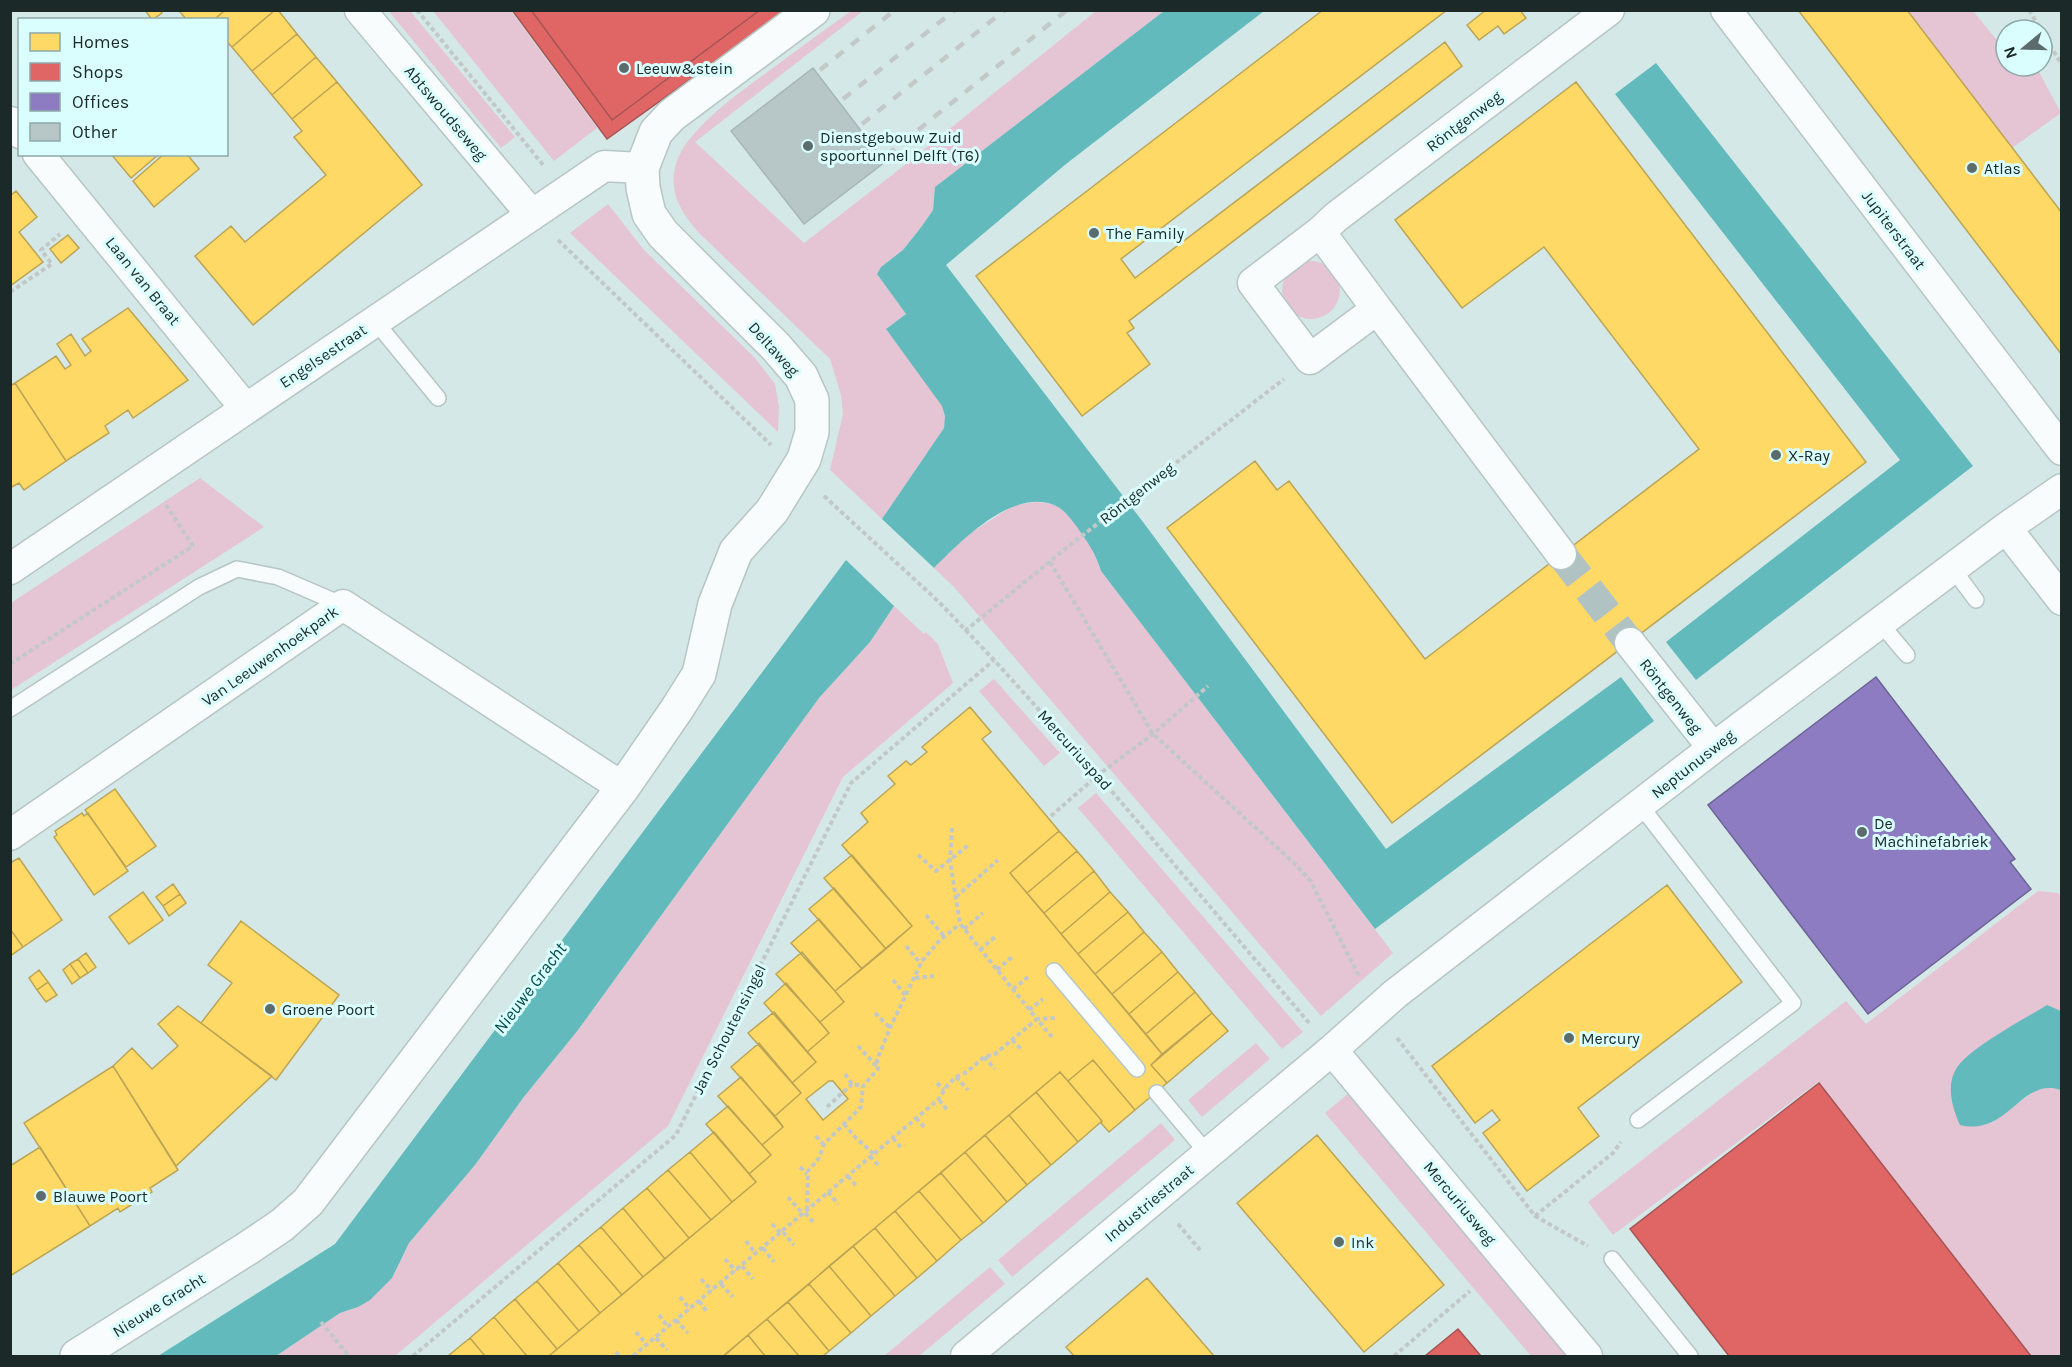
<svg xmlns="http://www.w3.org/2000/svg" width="2072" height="1367" font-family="Karla,sans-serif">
  <rect width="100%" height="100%" fill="#d5e8e8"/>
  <path fill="#e5c4d4" d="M 388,10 L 410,11 L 515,137 L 501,148 Z
    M 433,11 L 511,11 L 597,128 L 554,161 Z
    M 851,11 L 863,11 L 695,142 L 804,243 L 901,168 L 1096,11 L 1164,11 L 935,187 L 933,210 L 922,226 L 903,250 L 881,267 L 877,274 L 906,314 L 886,329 L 943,406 L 945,416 L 944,428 L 882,519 L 830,470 L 843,414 L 841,395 L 830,359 L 697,231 C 680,211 668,190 676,164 C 687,127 746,88 777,65 C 801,47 826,29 851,11 Z
    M 1907,11 L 1973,11 L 1996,39 L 2006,32 L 2006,66 L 2036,66 L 2061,113 L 2012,148 Z
    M 608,204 L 644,250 L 755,358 L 775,384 L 779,407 L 778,432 L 570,233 Z
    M1282 290a29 29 0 1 1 58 0a29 29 0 1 1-58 0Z
    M 200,478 L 264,527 L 11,690 L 11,603 Z
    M 1037,502 C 1043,503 1051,503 1056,506 C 1076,517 1094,550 1101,571 L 1393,953 L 1321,1016 L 954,587 L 934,568 L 966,536 L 1014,505 Z
    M 894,606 L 924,634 L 926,632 L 938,644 L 953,683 L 843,777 L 668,1126 L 395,1356 L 276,1356 L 340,1313 L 358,1307 L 392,1278 L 409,1243 L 475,1165 L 523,1098 L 578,1030 L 819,698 L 870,642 Z
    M 994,679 L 1060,753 L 1044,766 L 979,691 Z
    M 1096,793 L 1303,1032 L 1282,1049 L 1078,808 Z
    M 2038,891 L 2058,893 L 2061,897 L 2061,1011 L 2046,1005 L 1991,1124 L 2037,1089 L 2052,1086 L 2061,1090 L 2061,1356 L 2030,1356 L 1818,1082 L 1613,1235 L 1588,1202 L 1846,1001 L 1866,1024 Z
    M 1256,1043 L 1270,1059 L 1202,1117 L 1188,1100 Z
    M 1349,1093 L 1568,1356 L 1531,1356 L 1325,1113 Z
    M 1161,1123 L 1175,1140 L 1012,1277 L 998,1260 Z
    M 990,1267 L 1005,1284 L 919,1356 L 884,1356 Z"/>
  <path fill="#62babc" d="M 1164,11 L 1264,11 L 1066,164 L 946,265 L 1143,522 L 1386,849 L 1621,677 L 1654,721 L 1375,929 L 1101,571 C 1096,554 1087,541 1077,527 C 1071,519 1064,509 1054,505 C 1012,488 960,542 934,568 L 882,519 L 944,428 L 945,416 L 942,406 L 886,329 L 906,314 L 877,274 L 881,267 L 903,250 L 922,226 L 933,210 L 935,187 Z
    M 1656,63 L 1973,466 L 1696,680 L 1666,642 L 1900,460 L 1615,94 Z
    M 846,560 L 894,606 L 870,642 L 819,698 L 578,1030 L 523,1098 L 475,1165 L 409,1243 L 392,1278 L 370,1300 L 358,1307 L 340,1313 L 276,1356 L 158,1356 L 335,1244 Z
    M 2047,1005 L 2061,1011 L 2061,1090 C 2021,1076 2009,1137 1960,1125 C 1952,1107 1945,1084 1958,1066 C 1972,1047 2024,1019 2047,1005 Z"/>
  <path fill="#ffd966" stroke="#bba454" stroke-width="1.5" fill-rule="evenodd" d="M 145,10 L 160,10 L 162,13 L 152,20 Z
    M 182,10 L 225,10 L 214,20 L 187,20 L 180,12 Z
    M 225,10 L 275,10 L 232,47 L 226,41 L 226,20 L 214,20 Z
    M 275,10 L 278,10 L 297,34 L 252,71 L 232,47 Z
    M 1323,10 L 1447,10 L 1121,259 L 1135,278 L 1445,42 L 1462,66 L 1129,321 L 1134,328 L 1127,333 L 1150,364 L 1082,416 L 976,276 Z
    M 1486,10 L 1520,10 L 1526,18 L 1504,34 L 1498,26 L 1479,40 L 1467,25 Z
    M 1798,10 L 1907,10 L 2062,213 L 2062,355 Z
    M 297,34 L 316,57 L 272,95 L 252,71 Z
    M 316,57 L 337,82 L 292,119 L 272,95 Z
    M 337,82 L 422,185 L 253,325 L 195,256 L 231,226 L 245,242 L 326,175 L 294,137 L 302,131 L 292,119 Z
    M 1576,82 L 1866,462 L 1392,823 L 1167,528 L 1255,461 L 1277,490 L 1289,481 L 1425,659 L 1699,449 L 1544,247 L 1462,308 L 1395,220 Z
    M 111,154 L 159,154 L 131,178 Z
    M 164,154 L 187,154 L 199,169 L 154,207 L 133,181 Z
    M 16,191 L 37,217 L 19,232 L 43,262 L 10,286 L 10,196 Z
    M 68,235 L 79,248 L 61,263 L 50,249 Z
    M 128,308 L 188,380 L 133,418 L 128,410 L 105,426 L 109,433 L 66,461 L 15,383 L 56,356 L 65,369 L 71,365 L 57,344 L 71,334 L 85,356 L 91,351 L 82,339 Z
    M 15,383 L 66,461 L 24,490 L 19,483 L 10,488 L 10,386 Z
    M 970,707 L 991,732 L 982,739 L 1059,831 L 1010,873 L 1162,1054 L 1151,1065 L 1167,1083 L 1135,1110 L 1093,1060 L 1068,1081 L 1060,1072 L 723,1356 L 549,1356 L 756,1182 L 749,1174 L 771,1155 L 762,1145 L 783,1127 L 775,1116 L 801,1093 L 792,1083 L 816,1062 L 807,1052 L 829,1033 L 820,1022 L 844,1002 L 835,991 L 912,926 L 842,845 L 868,822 L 861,813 L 895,784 L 888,776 L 906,761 L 911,765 L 927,752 L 922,747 ZM 829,1081 L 833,1081 L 848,1099 L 823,1120 L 806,1099 Z
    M 115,789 L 156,846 L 126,867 L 85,810 Z
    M 82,813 L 84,816 L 88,813 L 128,871 L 94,895 L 54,837 L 57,835 L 55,831 Z
    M 1059,831 L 1077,851 L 1027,893 L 1010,873 Z
    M 1077,851 L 1094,871 L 1044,913 L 1027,893 Z
    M 852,855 L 912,926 L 886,949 L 824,878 Z
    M 19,858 L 62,920 L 23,947 L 10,929 L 10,863 Z
    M 1094,871 L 1110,892 L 1061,934 L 1044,913 Z
    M 173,884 L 180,894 L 163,906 L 156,897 Z
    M 1667,885 L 1742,982 L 1578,1108 L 1599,1136 L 1527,1191 L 1483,1133 L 1500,1120 L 1492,1110 L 1475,1123 L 1432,1066 Z
    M 834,888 L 886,949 L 862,969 L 809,909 Z
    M 143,892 L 163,920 L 129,944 L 109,917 Z
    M 1110,892 L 1128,912 L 1078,954 L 1061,934 Z
    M 180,894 L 186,903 L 169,916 L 163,906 Z
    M 1128,912 L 1144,932 L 1095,974 L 1078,954 Z
    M 819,919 L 862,969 L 835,991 L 791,943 Z
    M 241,921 L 339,995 L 276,1080 L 201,1023 L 232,983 L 208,965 Z
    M 10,929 L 23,947 L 10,956 Z
    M 1144,932 L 1162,952 L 1112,994 L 1095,974 Z
    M 802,952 L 844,1002 L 820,1022 L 776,974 Z
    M 1162,952 L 1178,972 L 1129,1014 L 1112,994 Z
    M 86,953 L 96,967 L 88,973 L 78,959 Z
    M 78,959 L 88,973 L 80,978 L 70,964 Z
    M 70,964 L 80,978 L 72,984 L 63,970 Z
    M 39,970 L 48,982 L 37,990 L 29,978 Z
    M 1178,972 L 1195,992 L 1146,1034 L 1129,1014 Z
    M 48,982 L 57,995 L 46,1002 L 37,990 Z
    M 786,983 L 829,1033 L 807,1052 L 764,1003 Z
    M 1195,992 L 1212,1013 L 1162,1054 L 1146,1034 Z
    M 178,1006 L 272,1076 L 176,1166 L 113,1066 L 132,1048 L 152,1069 L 178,1046 L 158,1024 Z
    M 774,1012 L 816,1062 L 792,1083 L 748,1033 Z
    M 1212,1013 L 1228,1031 L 1167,1083 L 1151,1065 Z
    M 759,1043 L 801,1093 L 775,1116 L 731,1067 Z
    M 1093,1060 L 1135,1110 L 1109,1132 L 1101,1123 L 1102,1121 L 1068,1081 Z
    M 113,1066 L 178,1170 L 150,1188 L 152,1192 L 120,1212 L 118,1208 L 90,1226 L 24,1123 Z
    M 1060,1072 L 1102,1121 L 1078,1142 L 1036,1092 Z
    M 741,1077 L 783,1127 L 762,1145 L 718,1096 Z
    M 1036,1092 L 1078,1142 L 1051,1165 L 1009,1115 Z
    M 728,1106 L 771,1155 L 749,1174 L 706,1124 Z
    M 1009,1115 L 1051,1165 L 1027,1185 L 985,1135 Z
    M 714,1132 L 756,1182 L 732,1202 L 690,1152 Z
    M 985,1135 L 1027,1185 L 1007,1202 L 965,1152 Z
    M 1317,1135 L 1444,1285 L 1364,1352 L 1237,1203 Z
    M 40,1147 L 90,1226 L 10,1276 L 10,1166 Z
    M 690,1152 L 732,1202 L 711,1220 L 668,1170 Z
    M 965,1152 L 1007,1202 L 983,1223 L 941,1173 Z
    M 668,1170 L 711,1220 L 689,1238 L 647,1188 Z
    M 941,1173 L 983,1223 L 961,1240 L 919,1191 Z
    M 647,1188 L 689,1238 L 665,1259 L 623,1208 Z
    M 919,1191 L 961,1240 L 937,1261 L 895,1211 Z
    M 623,1208 L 665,1259 L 643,1277 L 601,1227 Z
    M 895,1211 L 937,1261 L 917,1278 L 875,1228 Z
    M 601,1227 L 643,1277 L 622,1295 L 579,1245 Z
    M 875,1228 L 917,1278 L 895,1296 L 853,1246 Z
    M 579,1245 L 622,1295 L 600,1313 L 558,1263 Z
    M 853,1246 L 895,1296 L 871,1316 L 829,1266 Z
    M 558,1263 L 600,1313 L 579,1331 L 537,1281 Z
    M 829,1266 L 871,1316 L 851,1333 L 809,1284 Z
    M 1147,1278 L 1214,1356 L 1074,1356 L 1066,1347 Z
    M 537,1281 L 579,1331 L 557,1349 L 515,1299 Z
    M 809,1284 L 851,1333 L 829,1351 L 788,1302 Z
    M 515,1299 L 557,1349 L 549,1356 L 527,1356 L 494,1317 Z
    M 788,1302 L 829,1351 L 823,1356 L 799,1356 L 767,1319 Z
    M 494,1317 L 527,1356 L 485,1356 L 470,1338 Z
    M 767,1319 L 799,1356 L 765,1356 L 748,1335 Z
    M 748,1335 L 765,1356 L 724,1356 Z
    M 470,1338 L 485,1356 L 448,1356 Z"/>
  <path fill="#e06666" stroke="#a55454" stroke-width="1.5" d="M 512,10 L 531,10 L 612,120 L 760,10 L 787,10 L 607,139 Z
    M 531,10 L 760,10 L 612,120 Z
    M 1819,1083 L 2031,1356 L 1729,1356 L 1630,1229 Z
    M 1458,1329 L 1481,1356 L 1425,1356 Z"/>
  <path fill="#8e7cc3" stroke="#6c6395" stroke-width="1.5" d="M 1876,677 L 2015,859 L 2010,862 L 2031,889 L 1868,1014 L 1708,805 Z"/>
  <path fill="#b7c6c6" stroke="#a7b6b6" stroke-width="1.5" d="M 813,68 L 885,162 L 804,224 L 731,131 Z"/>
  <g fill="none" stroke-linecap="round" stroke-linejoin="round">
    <path stroke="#b0c2c2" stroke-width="30" stroke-dasharray="30 15" stroke-linecap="butt" d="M 1561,554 L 1630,643"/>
    <g stroke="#b6c5c5" stroke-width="18">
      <path id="lane" d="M 375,321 L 438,398
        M 1953,569 L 1976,600
        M 1880,623 L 1907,655
        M 10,709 L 199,587 L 237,569 L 278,577 L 343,605
        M 1054,971 L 1137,1069
        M 1157,1093 L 1208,1154
        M 1638,1120 L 1793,1003 L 1640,805
        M 1612,1259 L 1690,1356"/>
    </g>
    <g stroke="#b6c5c5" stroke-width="33">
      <path id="street" d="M 360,10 L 532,215
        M 1726,10 L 2062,450
        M 10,122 L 20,133
        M 38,154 L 246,409
        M 1320,232 L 1253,283 L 1310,359 L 1377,309 L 1320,232 L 1336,217 L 1609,10
        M 1377,309 L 1561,554
        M 2006,528 L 2062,600
        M 10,569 L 604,166 L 642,168
        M 1630,643 L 1713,748
        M 10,835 L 343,605 L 608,778 L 624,786
        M 1332,1050 L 1587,1356
        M 966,1356 L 1332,1050 L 1395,994 L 1713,748 L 2006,528 L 2062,489"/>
    </g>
    <g stroke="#b6c5c5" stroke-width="36">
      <path id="secondary" d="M 77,1356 L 248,1248 L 282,1225 L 308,1202 L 624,786 L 677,709 L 699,674 L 715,604 L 736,551 L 772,511 L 804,459 L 812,432 L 812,400 L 801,376 L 776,347 L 663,234 L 649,214 L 643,188 L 642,168 L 656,132 L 672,115 L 813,10"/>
    </g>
    <path stroke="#c2c8c8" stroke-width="4" stroke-dasharray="4.5 3" stroke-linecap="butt" d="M 417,10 L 544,166
      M 2029,10 L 2041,30
      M 2042,32 L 2062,65
      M 558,240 L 771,445
      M 10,292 L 52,264 L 41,250 L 60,234
      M 824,496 L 939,602 L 994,660 L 1098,775 L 1310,1024
      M 1050,562 L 1153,734 L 1294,863 L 1310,880 L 1360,978
      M 965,631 L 1065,549 L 1284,379
      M 10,664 L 193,546 L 166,505
      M 1051,816 L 1098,775 L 1153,734 L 1208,686
      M 952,828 L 950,861 L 960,924 L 1037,1019 L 1056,1018
      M 918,855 L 936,871 L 970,844
      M 956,897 L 998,860
      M 926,915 L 944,936
      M 964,929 L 983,913
      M 906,946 L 921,964
      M 980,950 L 996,936
      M 997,970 L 1013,956
      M 915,978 L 934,976
      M 893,980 L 905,995
      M 1013,989 L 1028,977
      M 1029,1010 L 1043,999
      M 875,1013 L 890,1028
      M 1397,1038 L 1535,1216 L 1588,1246
      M 1012,1040 L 1021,1049
      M 858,1046 L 878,1068
      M 984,1057 L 995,1069
      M 845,1074 L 852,1084 L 863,1086
      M 956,1077 L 968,1090
      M 937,1083 L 944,1090
      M 939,1100 L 948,1111
      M 827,1107 L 852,1084
      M 916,1118 L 926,1129
      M 844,1124 L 856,1138 L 874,1154
      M 816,1136 L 824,1145
      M 893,1138 L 902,1149
      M 870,1156 L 878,1165
      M 800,1167 L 807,1174
      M 848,1176 L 857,1187
      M 828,1192 L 838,1204
      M 788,1197 L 803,1214
      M 807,1210 L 808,1171 L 819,1158 L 824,1144 L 861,1107 L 863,1086 L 878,1069 L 877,1060 L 890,1028 L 922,961 L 940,940 L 960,924
      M 805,1213 L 815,1224
      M 1535,1216 L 1613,1153 L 1621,1142
      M 772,1224 L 781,1233
      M 1178,1224 L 1200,1250
      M 783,1232 L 794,1245
      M 746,1241 L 756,1254
      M 763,1248 L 774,1262
      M 725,1259 L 736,1271
      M 742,1266 L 753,1279
      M 701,1279 L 712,1291
      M 721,1284 L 733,1297
      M 680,1297 L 690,1309
      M 699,1301 L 708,1313
      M 659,1315 L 668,1327
      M 676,1320 L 688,1333
      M 321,1322 L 349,1356
      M 636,1332 L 647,1345
      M 656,1338 L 667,1350
      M 616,1352 L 619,1356
      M 413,1356 L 676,1135 L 851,783 L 994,660
      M 633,1356 L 938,1100 L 947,1086 L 956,1077 L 967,1072 L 984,1057 L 995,1054 L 1037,1019 L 1052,1037
      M 1394,1356 L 1470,1291"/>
    <use href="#lane" stroke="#f9fcfc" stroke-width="15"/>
    <use href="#street" stroke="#f9fcfc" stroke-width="30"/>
    <use href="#secondary" stroke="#f9fcfc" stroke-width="33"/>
    <path stroke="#c3c8c8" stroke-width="4.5" stroke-dasharray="10 10" stroke-linecap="butt" d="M 820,70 L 895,10
      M 843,99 L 955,10
      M 862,124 L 1005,10
      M 887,155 L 1067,10"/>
  </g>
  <g fill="#5c6c6c" stroke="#dafdfd" stroke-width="2">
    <circle cx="624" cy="68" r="6"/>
    <circle cx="808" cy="146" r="6"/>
    <circle cx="1972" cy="168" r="6"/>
    <circle cx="1094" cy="233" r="6"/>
    <circle cx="1776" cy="455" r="6"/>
    <circle cx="1862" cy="832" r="6"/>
    <circle cx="270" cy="1009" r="6"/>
    <circle cx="1569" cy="1038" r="6"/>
    <circle cx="41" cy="1196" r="6"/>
    <circle cx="1339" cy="1242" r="6"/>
  </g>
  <g text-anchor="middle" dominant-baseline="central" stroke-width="6" stroke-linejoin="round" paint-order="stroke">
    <g font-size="16" fill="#1b2929" stroke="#dafdfd" text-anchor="start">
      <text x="636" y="68">Leeuw&amp;stein</text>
      <text x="820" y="137">Dienstgebouw Zuid<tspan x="820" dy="18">spoortunnel Delft (T6)</tspan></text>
      <text x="1984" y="168">Atlas</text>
      <text x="1106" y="233">The Family</text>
      <text x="1788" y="455">X-Ray</text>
      <text x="1874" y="823">De<tspan x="1874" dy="18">Machinefabriek</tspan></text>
      <text x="282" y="1009">Groene Poort</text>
      <text x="1581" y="1038">Mercury</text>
      <text x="53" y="1196">Blauwe Poort</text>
      <text x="1351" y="1242">Ink</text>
    </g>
    <g font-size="16" fill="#1b2929" stroke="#dafdfd">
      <text transform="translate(446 113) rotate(50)">Abtswoudseweg</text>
      <text transform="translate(1464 121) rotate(-37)">Röntgenweg</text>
      <text transform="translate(1894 230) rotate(53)">Jupiterstraat</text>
      <text transform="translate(143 281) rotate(51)">Laan van Braat</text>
      <text transform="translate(774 349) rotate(48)">Deltaweg</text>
      <text transform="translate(323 356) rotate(-34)">Engelsestraat</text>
      <text transform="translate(1137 493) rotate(-38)">Röntgenweg</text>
      <text transform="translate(270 656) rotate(-35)">Van Leeuwenhoekpark</text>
      <text transform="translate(1671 696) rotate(52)">Röntgenweg</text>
      <text transform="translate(1075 750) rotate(48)">Mercuriuspad</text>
      <text transform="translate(1693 764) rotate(-38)">Neptunusweg</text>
      <text transform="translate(729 1029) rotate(-63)">Jan Schoutensingel</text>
      <text transform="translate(1149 1203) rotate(-40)">Industriestraat</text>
      <text transform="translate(1460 1203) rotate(50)">Mercuriusweg</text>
      <text transform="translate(159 1305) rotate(-32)">Nieuwe Gracht</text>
    </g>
    <g font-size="18" font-style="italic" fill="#054c4d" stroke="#dafdfd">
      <text transform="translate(530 988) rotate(-53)">Nieuwe Gracht</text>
    </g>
  </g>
  <rect width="2072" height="1367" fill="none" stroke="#1b2929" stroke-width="24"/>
  <rect x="18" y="18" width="210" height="138" fill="#dafdfd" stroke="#8ea8a8" stroke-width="1.5"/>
  <rect x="30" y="33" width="30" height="18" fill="#ffd966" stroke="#8ea8a8" stroke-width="1.5"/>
  <text x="72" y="48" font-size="18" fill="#1b2929">Homes</text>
  <rect x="30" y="63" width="30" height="18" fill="#e06666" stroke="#8ea8a8" stroke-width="1.5"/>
  <text x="72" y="78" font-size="18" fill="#1b2929">Shops</text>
  <rect x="30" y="93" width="30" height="18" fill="#8e7cc3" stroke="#8ea8a8" stroke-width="1.5"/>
  <text x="72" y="108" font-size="18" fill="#1b2929">Offices</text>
  <rect x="30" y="123" width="30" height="18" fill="#b7c6c6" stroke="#8ea8a8" stroke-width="1.5"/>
  <text x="72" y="138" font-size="18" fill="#1b2929">Other</text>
  <g transform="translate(2024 48) rotate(251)"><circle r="28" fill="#dafdfd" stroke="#8ea8a8" stroke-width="1.5"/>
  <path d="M0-4.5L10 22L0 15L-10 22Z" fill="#5c6c6c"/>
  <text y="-9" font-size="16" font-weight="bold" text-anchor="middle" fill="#1b2929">N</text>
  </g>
</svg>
